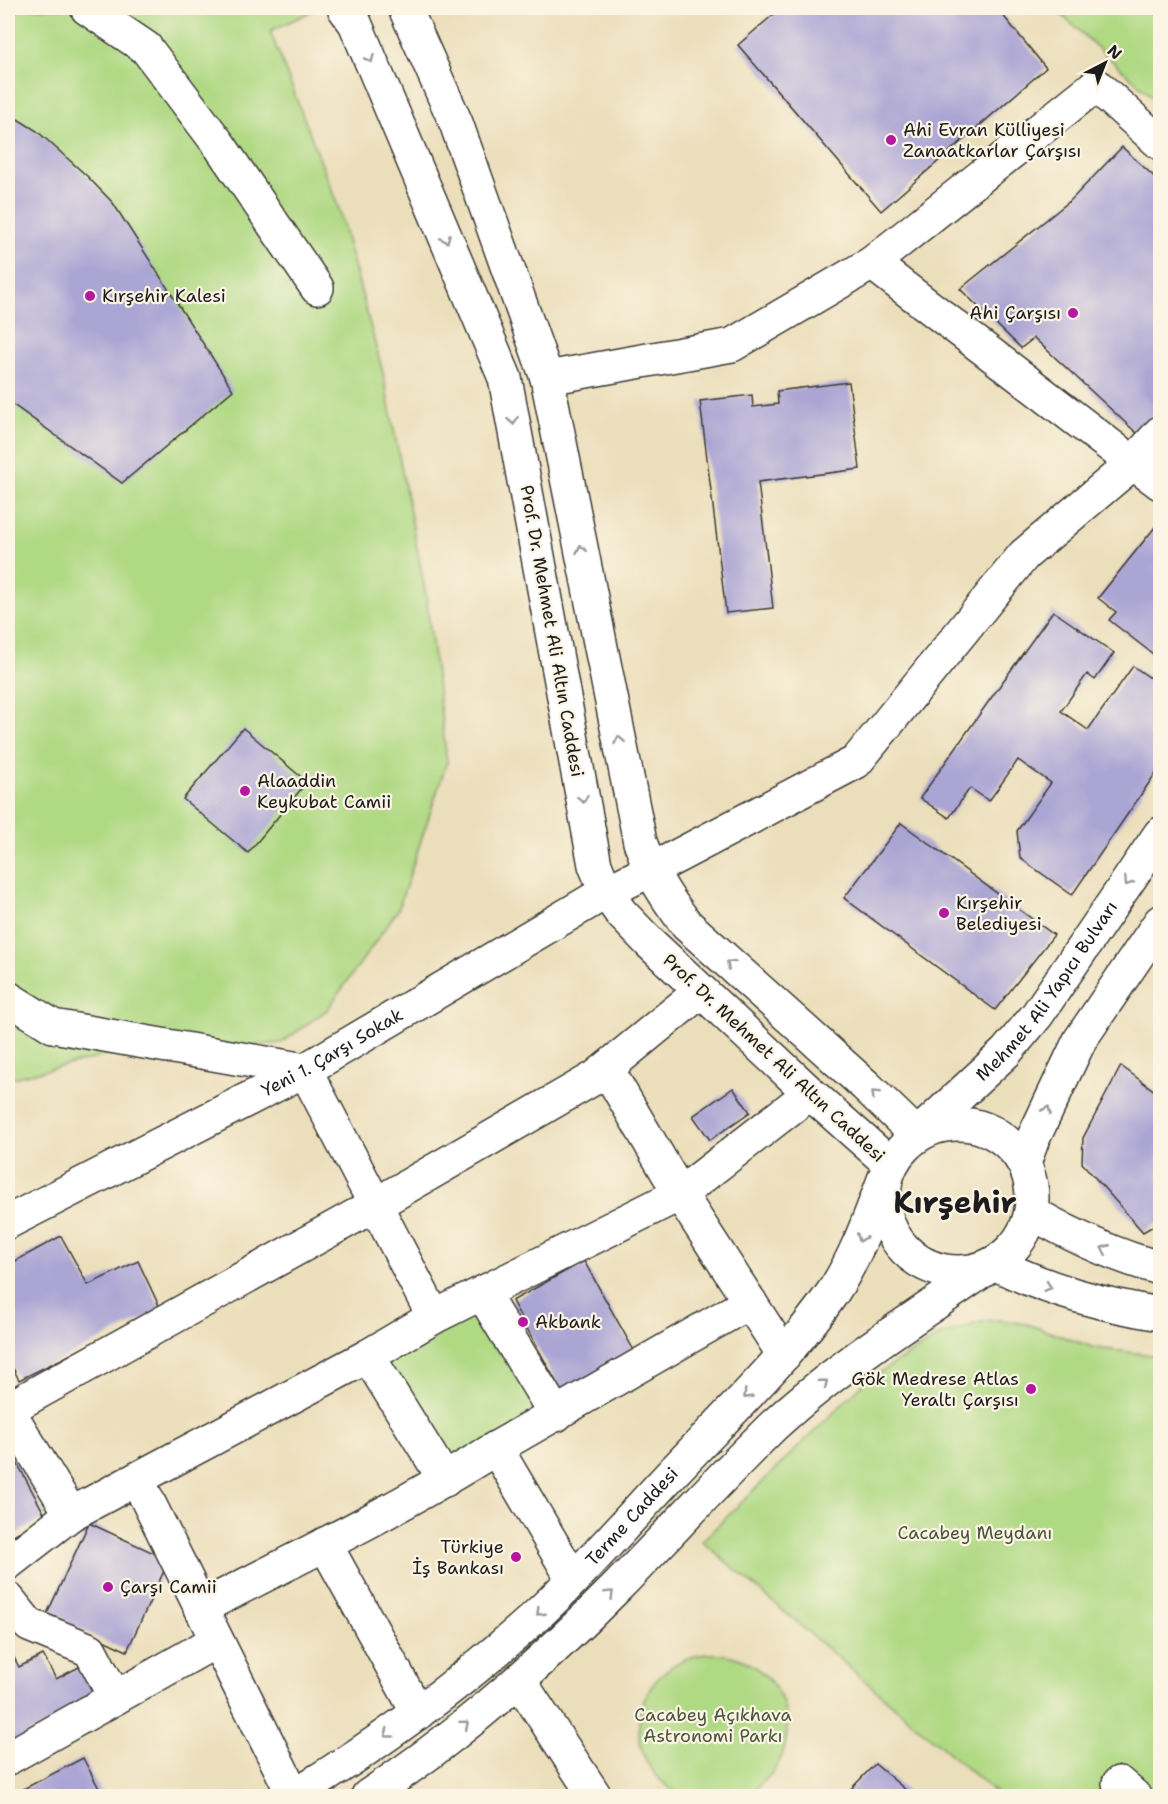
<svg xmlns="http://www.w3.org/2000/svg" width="1168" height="1804" font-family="'Shantell Sans',sans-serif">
  <rect width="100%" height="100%" fill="#fcf5e5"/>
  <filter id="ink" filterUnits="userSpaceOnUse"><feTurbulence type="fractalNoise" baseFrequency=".0167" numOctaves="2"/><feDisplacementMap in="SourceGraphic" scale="12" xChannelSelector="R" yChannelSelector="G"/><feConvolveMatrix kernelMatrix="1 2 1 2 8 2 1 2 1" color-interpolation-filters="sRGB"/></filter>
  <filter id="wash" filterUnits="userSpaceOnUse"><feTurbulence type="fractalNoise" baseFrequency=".008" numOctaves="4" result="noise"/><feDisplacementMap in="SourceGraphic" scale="24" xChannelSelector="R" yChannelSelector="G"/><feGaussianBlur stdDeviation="1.35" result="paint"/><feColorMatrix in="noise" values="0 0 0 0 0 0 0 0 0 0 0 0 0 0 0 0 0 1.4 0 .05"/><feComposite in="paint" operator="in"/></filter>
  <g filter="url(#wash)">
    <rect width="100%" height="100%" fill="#ebdeba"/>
    <path fill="#b0d984" stroke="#667a50" stroke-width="1.5" d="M 8,8 L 319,8 L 270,31 L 338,206 L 383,373 L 426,595 L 447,762 L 398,910 L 327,1010 L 281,1043 L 229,1048 L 131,1050 L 8,1079 Z
      M 1054,8 L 1160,8 L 1160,104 Z
      M 482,1293 L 556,1415 L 445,1480 L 368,1356 Z
      M 1000,1320 L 1027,1324 L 1095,1348 L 1160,1356 L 1160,1780 L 1146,1796 L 999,1796 L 702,1541 L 866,1381 L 939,1336 L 984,1321 Z
      M639 1728a74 74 0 1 1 148 0a74 74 0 1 1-148 0Z"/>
    <g id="blocks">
      <path fill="#aba5d4" d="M 781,8 L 997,8 L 1046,68 L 881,211 L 738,45 Z
        M 8,113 L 37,131 L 87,176 L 113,203 L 233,390 L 122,483 L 8,401 Z
        M 1122,147 L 1160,182 L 1160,419 L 1143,439 L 1034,338 L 1021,348 L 960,289 L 1071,200 Z
        M 849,382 L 860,469 L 758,482 L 773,608 L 726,613 L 700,401 L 752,395 L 753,407 L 778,404 L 777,391 Z
        M 1160,521 L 1160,644 L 1153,654 L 1109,620 L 1116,612 L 1098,598 Z
        M 1053,611 L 1114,653 L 1095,680 L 1087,674 L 1061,711 L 1088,730 L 1133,666 L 1160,685 L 1160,767 L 1072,895 L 1020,858 L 1017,831 L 1051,783 L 1018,760 L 989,801 L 970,788 L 949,818 L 920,798 Z
        M 243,728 L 307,782 L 248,853 L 183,799 Z
        M 901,823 L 1054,935 L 995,1010 L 844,898 Z
        M 1121,1066 L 1160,1095 L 1160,1222 L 1143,1232 L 1082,1163 L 1083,1138 Z
        M 733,1088 L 750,1112 L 710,1140 L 693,1116 Z
        M 61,1236 L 88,1285 L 138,1261 L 161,1310 L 19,1380 L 8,1358 L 8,1265 Z
        M 584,1261 L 637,1356 L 564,1396 L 512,1301 Z
        M 8,1446 L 46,1517 L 8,1538 Z
        M 89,1523 L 169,1560 L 127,1651 L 47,1614 Z
        M 8,1646 L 19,1667 L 43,1655 L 56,1679 L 81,1666 L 98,1697 L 8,1746 Z
        M 83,1758 L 103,1796 L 10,1796 Z
        M 875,1764 L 913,1796 L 844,1796 Z"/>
    </g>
  </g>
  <g filter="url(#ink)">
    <use href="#blocks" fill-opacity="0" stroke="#3b3934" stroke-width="1.5"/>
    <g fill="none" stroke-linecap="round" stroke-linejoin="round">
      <g stroke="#3b3934" stroke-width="36">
        <g id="street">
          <path d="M 87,8 L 146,48 L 220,146 L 317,288"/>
          <path d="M 1160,143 L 1096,85 L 872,263 L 1133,463 L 1160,433"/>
          <path d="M 547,378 L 732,345 L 872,263"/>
          <path d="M 8,998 L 53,1026 L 305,1070 L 434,1317"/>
          <path d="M 607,1069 L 680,1194 L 784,1355"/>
          <path id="s1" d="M 8,1222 L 305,1070 L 606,892 L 651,870 L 856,762 L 1024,555 L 1133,463 L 1160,483"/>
          <path d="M 482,1293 L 556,1415"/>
          <path d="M 368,1356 L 445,1480"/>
          <path d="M 8,1409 L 375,1205 L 596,1077 L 701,991"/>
          <path d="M 8,1410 L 71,1514"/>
          <path d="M 496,1448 L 750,1302"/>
          <path d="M 137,1479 L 294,1796"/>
          <path d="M 325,1544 L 418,1713"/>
          <path d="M 8,1563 L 71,1514 L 368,1356 L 434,1317 L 680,1194 L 810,1093"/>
          <path d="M 8,1599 L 29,1625 L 90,1650 L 115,1698"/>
          <path d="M 200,1608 C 300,1557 401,1508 496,1448 L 573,1579"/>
          <path d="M 8,1758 L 216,1641"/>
          <path d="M 1119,1783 L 1134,1796"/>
        </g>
      </g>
      <g stroke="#3b3934" stroke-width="36">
        <g id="secondary">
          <path id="s2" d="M 405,8 L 456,123 L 547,378 L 640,842 C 653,877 664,895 687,925 L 866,1086 L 917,1135 L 1006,1052 L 1037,1015 L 1160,834"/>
          <circle cx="958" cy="1198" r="74"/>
          <path d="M 1024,1163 L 1032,1141 L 1080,1040 L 1160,922"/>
          <path d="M 1031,1212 C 1072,1236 1115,1256 1160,1268"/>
          <path d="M 519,1680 L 595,1796"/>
          <path id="s3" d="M 293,1796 C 379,1744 461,1684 536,1616 C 587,1569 632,1515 680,1465 C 733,1409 789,1356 833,1292 C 859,1253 873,1208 890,1164 L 810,1093 L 649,942 L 621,913 L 606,892 L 595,865 L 505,378 L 355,23 L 344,8"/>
          <path d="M 368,1796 C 458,1737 541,1664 617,1587 C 669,1534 719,1479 772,1427 C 838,1365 920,1315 994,1263 C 1050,1291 1100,1304 1160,1314"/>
        </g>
      </g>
      <use href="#street" stroke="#fff" stroke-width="33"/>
      <use href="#secondary" stroke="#fff" stroke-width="33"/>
    </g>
    <defs><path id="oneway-chevron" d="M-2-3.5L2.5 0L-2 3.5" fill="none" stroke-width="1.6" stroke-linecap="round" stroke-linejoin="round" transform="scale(1.5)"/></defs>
    <g stroke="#999">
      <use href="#oneway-chevron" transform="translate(370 59) rotate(67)"/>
      <use href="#oneway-chevron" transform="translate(446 239) rotate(67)"/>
      <use href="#oneway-chevron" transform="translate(513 421) rotate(80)"/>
      <use href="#oneway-chevron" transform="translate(581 549) rotate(-101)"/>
      <use href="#oneway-chevron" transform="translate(619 740) rotate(-101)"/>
      <use href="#oneway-chevron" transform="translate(583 799) rotate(80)"/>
      <use href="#oneway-chevron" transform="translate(1128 882) rotate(124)"/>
      <use href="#oneway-chevron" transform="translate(730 964) rotate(-138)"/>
      <use href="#oneway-chevron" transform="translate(875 1094) rotate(-136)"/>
      <use href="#oneway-chevron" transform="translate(1047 1110) rotate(-66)"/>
      <use href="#oneway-chevron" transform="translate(861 1238) rotate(111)"/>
      <use href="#oneway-chevron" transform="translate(1105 1249) rotate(-158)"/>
      <use href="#oneway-chevron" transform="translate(1048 1287) rotate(19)"/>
      <use href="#oneway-chevron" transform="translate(824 1383) rotate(-39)"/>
      <use href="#oneway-chevron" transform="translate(747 1395) rotate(134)"/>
      <use href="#oneway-chevron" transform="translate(610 1594) rotate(-44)"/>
      <use href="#oneway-chevron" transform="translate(540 1612) rotate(136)"/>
      <use href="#oneway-chevron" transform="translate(465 1724) rotate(-40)"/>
      <use href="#oneway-chevron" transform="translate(388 1734) rotate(144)"/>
    </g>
  </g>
  <g fill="#b5179e" stroke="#fcf5e5" stroke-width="2">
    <circle cx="891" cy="140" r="6"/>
    <circle cx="90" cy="296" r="6"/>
    <circle cx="1073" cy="313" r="6"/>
    <circle cx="245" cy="791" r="6"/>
    <circle cx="944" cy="913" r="6"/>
    <circle cx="523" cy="1322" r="6"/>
    <circle cx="1031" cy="1389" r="6"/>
    <circle cx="516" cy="1557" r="6"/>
    <circle cx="108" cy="1587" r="6"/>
  </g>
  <g text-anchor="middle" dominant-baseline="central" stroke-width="4.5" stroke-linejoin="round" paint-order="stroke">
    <g font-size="18" fill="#1c1c1c" stroke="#fcf5e5" text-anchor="start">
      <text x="903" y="130">Ahi Evran Külliyesi<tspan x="903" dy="21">Zanaatkarlar Çarşısı</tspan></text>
      <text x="102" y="296">Kırşehir Kalesi</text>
      <text x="1061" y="313" text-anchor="end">Ahi Çarşısı</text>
      <text x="257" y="781">Alaaddin<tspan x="257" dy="21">Keykubat Camii</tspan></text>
      <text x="956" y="903">Kırşehir<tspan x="956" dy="21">Belediyesi</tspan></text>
      <text x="535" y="1322">Akbank</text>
      <text x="1019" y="1379" text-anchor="end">Gök Medrese Atlas<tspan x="1019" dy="21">Yeraltı Çarşısı</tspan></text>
      <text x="504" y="1547" text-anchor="end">Türkiye<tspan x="504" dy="21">İş Bankası</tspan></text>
      <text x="120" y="1587">Çarşı Camii</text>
    </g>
    <g font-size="18" fill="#1c1c1c" stroke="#fcf5e5">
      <text transform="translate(552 631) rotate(80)">Prof. Dr. Mehmet Ali Altın Caddesi</text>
      <text stroke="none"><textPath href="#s2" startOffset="1472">Mehmet Ali Yapıcı Bulvarı</textPath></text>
      <text stroke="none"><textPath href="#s1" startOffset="366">Yeni 1. Çarşı Sokak</textPath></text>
      <text transform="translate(774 1058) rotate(43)">Prof. Dr. Mehmet Ali Altın Caddesi</text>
      <text stroke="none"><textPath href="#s3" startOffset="441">Terme Caddesi</textPath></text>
    </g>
    <g font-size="18" fill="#48553b" stroke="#fcf5e5">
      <text x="975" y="1533">Cacabey Meydanı</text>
      <text x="713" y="1715">Cacabey Açıkhava<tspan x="713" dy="21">Astronomi Parkı</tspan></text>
    </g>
    <g font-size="30" font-weight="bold" fill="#1c1c1c" stroke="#fcf5e5">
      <text x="955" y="1202">Kırşehir</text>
    </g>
  </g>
  <rect width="1168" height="1804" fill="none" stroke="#fcf5e5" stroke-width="30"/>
  <g transform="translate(1105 63) rotate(42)" stroke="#fcf5e5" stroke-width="4.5" paint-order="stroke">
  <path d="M0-4.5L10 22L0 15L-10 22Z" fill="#1c1c1c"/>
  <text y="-9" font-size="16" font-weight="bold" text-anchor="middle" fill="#1c1c1c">N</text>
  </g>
</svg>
